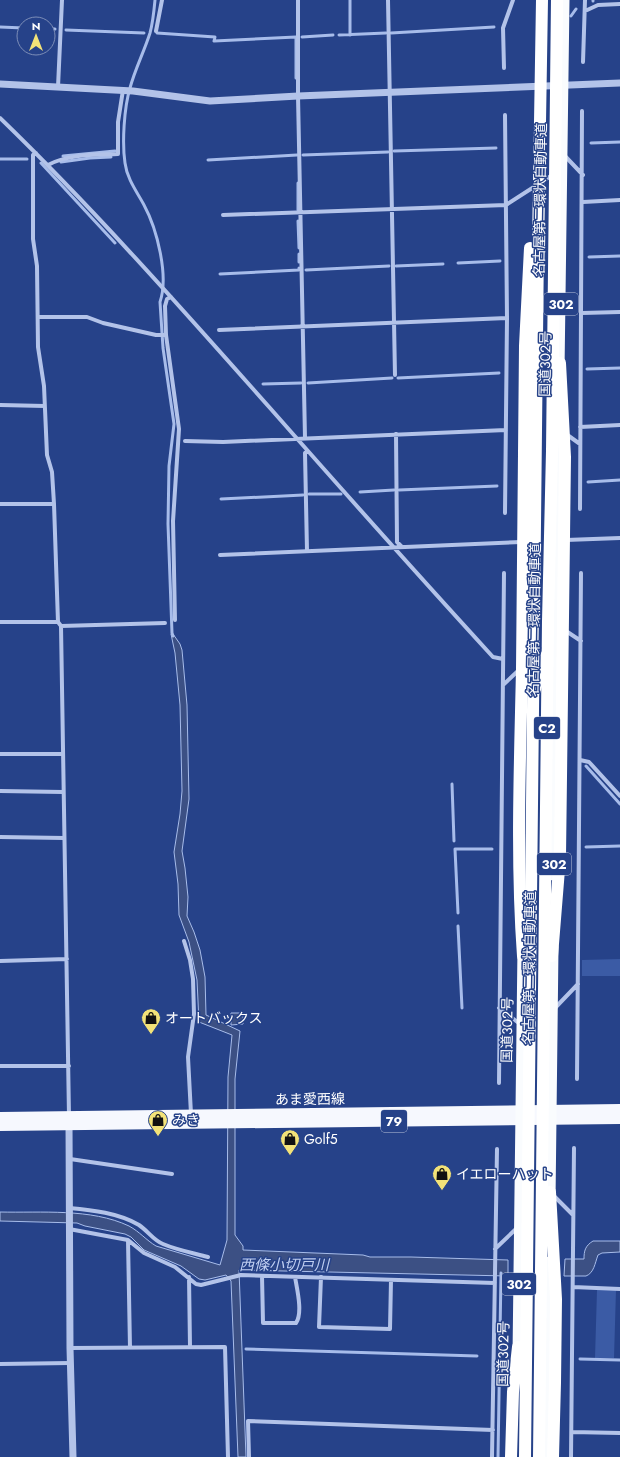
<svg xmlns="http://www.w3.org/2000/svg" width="620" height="1457" font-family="Jost,'Noto Sans JP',sans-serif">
  <rect width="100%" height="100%" fill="#264289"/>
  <path fill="#3b5ba5" d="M 620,959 L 620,976 L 582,976 L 582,960 Z
    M 597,1290 L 616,1290 L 614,1358 L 595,1358 Z"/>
  <path fill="#3c5084" stroke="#a7bcea" d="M 171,634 L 173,634 L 180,644 L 182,650 L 187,705 L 189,799 L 182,851 L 185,868 L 188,897 L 187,916 L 194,932 L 200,950 L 205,977 L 206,1015 L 240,1031 L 235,1079 L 235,1235 L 243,1246 L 243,1250 L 363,1255 L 370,1257 L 411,1257 L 508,1260 L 508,1276 L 239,1270 L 246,1457 L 238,1457 L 231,1281 L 226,1275 L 205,1280 L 199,1279 L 181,1266 L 144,1250 L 131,1237 L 125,1234 L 85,1226 L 77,1223 L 0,1221 L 0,1212 C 41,1213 91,1208 129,1226 C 140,1232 146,1240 156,1246 L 220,1265 L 227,1240 L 228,1077 L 232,1035 L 199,1022 L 197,980 L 189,942 L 179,915 L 178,884 L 174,852 L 180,814 L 182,791 L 180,705 L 175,653 Z
    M 231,1013 L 243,1013 L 243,1024 L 231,1025 Z
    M 593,1241 L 620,1241 L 620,1252 L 602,1253 L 598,1255 C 595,1263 594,1273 586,1276 L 564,1276 L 565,1259 L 584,1259 C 584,1251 585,1246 593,1241 Z"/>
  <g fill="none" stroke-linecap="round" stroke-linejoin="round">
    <path stroke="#a7bcea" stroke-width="3" d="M 155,0 C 154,11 153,22 150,33 C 144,52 135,69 130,88 C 124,108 122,143 125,163 C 127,179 137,192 144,205 C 157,229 169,276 160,302 L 163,348 L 174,424 L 169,466 L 168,524 L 172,633 L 173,636
      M 350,0 L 350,35
      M 593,1 L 593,0
      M 571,16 L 576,9
      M 0,27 L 24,28
      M 48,29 L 55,29
      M 66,30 L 144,33
      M 157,33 L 215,37 L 214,41 L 296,37 L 296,78
      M 391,33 L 494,27
      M 339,35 L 386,33
      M 302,37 L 333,35
      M 591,143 L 620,142
      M 394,151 L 496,148
      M 303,155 L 388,152
      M 63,156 L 115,151
      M 0,159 L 27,159
      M 208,160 L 297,155
      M 61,162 L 90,158 L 111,157
      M 41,163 L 115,243
      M 298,183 L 298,210
      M 298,221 L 299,248
      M 299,254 L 299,262
      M 589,257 L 620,256
      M 458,263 L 500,261
      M 396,266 L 443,264
      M 306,270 L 389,266
      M 220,274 L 299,270 L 299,268
      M 587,369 L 620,368
      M 398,378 L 499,373
      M 308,383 L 392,378
      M 263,384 L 301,383
      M 588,482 L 620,480
      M 399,490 L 497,486
      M 360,492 L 394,490
      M 309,494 L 341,494
      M 221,499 L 303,495
      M 586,766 L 620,804
      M 452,784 L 454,841
      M 586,847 L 620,846
      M 458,913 L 455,849 L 492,849
      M 458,926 L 462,1008
      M 246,1349 L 477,1356
      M 580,1359 L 620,1360
      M 498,1457 L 501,1273"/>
    <path stroke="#b3c3e9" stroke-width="4" d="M 298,0 L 298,96 L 305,438
      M 388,0 L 395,375
      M 585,11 L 598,5 L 620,4
      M 156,31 L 162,0
      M 583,62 L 585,0
      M 504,68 L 503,28 L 513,0
      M 58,87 L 62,0
      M 0,118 C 95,210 182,309 270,408 C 344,492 418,575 493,657 L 503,659
      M 36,153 L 33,155 L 33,239 L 37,266 L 38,347 L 44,386 L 47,455 L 52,472 L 54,504 L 58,622 L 61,626 L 69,1116
      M 564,155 L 583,175
      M 48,165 C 68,154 95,155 118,154 L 118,122 L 123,90
      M 583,202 L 620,200
      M 223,215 L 506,205 L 554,174
      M 171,297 L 167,299 L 165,306 L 166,335 L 179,429 L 173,521 L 175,620
      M 582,313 L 620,312
      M 38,317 L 87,317 L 103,323 L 156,335 L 166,335
      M 219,330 L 507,318
      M 0,405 L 45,406
      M 580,427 L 620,425
      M 396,434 L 397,542 L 402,547
      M 566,434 L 580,444
      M 185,441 L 223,442 L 506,430
      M 0,504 L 54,504
      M 580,509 L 582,111
      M 505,513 L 507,318 L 505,115
      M 566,540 L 620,538
      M 307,551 L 305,453 L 308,451
      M 220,555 L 521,542
      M 0,622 L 58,622
      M 61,626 L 165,623
      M 566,631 L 581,641
      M 503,685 L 519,670
      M 0,754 L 63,754
      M 580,760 L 589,762 L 620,796
      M 0,791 L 63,792
      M 0,837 L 64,838
      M 184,941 L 190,960 L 193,979 L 194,1014 L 188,1057 L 191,1114
      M 0,961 L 67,959
      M 499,1008 L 520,1024
      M 555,1008 L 578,984
      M 0,1066 L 69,1066
      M 577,1079 L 581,573
      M 499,1083 L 504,573
      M 70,1159 L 172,1174
      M 553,1195 L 573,1215
      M 69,1208 C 92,1210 119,1213 139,1225 C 148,1231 153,1240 163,1244 C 177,1250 193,1253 208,1257
      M 69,1229 L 128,1240 L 144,1253 L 175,1267 L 196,1284 L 201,1285 L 241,1275 L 495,1283
      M 128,1240 L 130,1348
      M 495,1249 L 517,1228
      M 262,1276 L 263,1323 L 296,1323 C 303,1313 297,1289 295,1277
      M 189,1277 L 190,1347
      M 321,1277 L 319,1327 L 390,1329 L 391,1280
      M 573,1287 L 620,1289
      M 70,1348 L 225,1347 L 228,1457
      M 0,1364 L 70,1363
      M 572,1432 L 620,1433
      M 249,1457 L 248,1421 L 493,1430
      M 492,1457 L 497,1149
      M 571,1457 L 574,1148"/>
    <path stroke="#b3c3e9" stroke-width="7" d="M 0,84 L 133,91 L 210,101 L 298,96 L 620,83
      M 69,1121 L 70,1348 L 73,1457"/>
    <path stroke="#f6f8fe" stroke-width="10" d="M 0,1117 L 620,1109
      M 0,1126 L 620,1119"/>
    <path stroke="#fafcfe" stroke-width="11" d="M 559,371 L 564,0
      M 535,691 L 546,655
      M 553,875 L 555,624 L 559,431
      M 550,1201 L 553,947
      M 518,1356 L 523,947
      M 546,1457 L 549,1262"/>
    <path stroke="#fff" stroke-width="12" d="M 522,669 C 520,764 516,860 523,956
      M 552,956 L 560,857
      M 550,1192 L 556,1299 L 555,1383 L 553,1457
      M 511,1457 L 513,1392 L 518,1347"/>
    <path stroke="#fff" stroke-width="12" d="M 522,669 L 525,346 L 530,248
      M 560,857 L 565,457 L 560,363
      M 525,1457 L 538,244 L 542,0
      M 539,1457 L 548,621 L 552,451 L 557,0"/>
  </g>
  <defs>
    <g id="shop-pin" transform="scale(1)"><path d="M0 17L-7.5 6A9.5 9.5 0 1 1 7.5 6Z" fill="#f2e278" stroke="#264289"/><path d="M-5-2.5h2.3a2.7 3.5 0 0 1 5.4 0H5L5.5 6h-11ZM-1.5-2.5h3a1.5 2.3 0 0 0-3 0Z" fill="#111"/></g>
  </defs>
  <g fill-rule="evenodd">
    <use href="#shop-pin" x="151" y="1018"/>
    <use href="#shop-pin" x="158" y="1120"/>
    <use href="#shop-pin" x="290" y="1139"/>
    <use href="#shop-pin" x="442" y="1174"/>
  </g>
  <g text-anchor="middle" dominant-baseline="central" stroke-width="3" stroke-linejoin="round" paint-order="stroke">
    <g fill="#264289" stroke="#bec6dc" stroke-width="1">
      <rect x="544" y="293" width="34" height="22" rx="3"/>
      <rect x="534" y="717" width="26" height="22" rx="3"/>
      <rect x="537" y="853" width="34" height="22" rx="3"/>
      <rect x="381" y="1110" width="26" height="22" rx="3"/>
      <rect x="502" y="1273" width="34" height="22" rx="3"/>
    </g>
    <g font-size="13" font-weight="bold" fill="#fff">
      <text x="561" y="304">302</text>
      <text x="547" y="728">C2</text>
      <text x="554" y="864">302</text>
      <text x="394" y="1121">79</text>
      <text x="519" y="1284">302</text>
    </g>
    <g font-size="14" fill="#fff" stroke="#264289">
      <text transform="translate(540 200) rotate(-89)">名古屋第二環状自動車道</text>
      <text transform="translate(545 364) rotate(-89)">国道302号</text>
      <text transform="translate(534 620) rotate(-89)">名古屋第二環状自動車道</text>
      <text transform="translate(529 968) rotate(-89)">名古屋第二環状自動車道</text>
      <text transform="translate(507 1030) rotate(-89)">国道302号</text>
      <text transform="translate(310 1099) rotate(-1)">あま愛西線</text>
      <text transform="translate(503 1354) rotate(-89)">国道302号</text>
    </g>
    <g font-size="14" fill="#fff" stroke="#264289" text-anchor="start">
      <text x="165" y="1018">オートバックス</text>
      <text x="172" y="1120">みき</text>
      <text x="304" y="1139">Golf5</text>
      <text x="456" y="1174">イエローハット</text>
    </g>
    <g font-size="15" font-style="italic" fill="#bfcef0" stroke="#264289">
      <text x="284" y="1265">西條小切戸川</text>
    </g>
  </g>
  <g transform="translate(36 36)"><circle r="19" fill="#264289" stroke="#7d8eb8"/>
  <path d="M0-3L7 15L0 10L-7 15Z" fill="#f2e278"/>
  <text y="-6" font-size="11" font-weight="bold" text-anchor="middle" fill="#ffffff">N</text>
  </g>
</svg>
